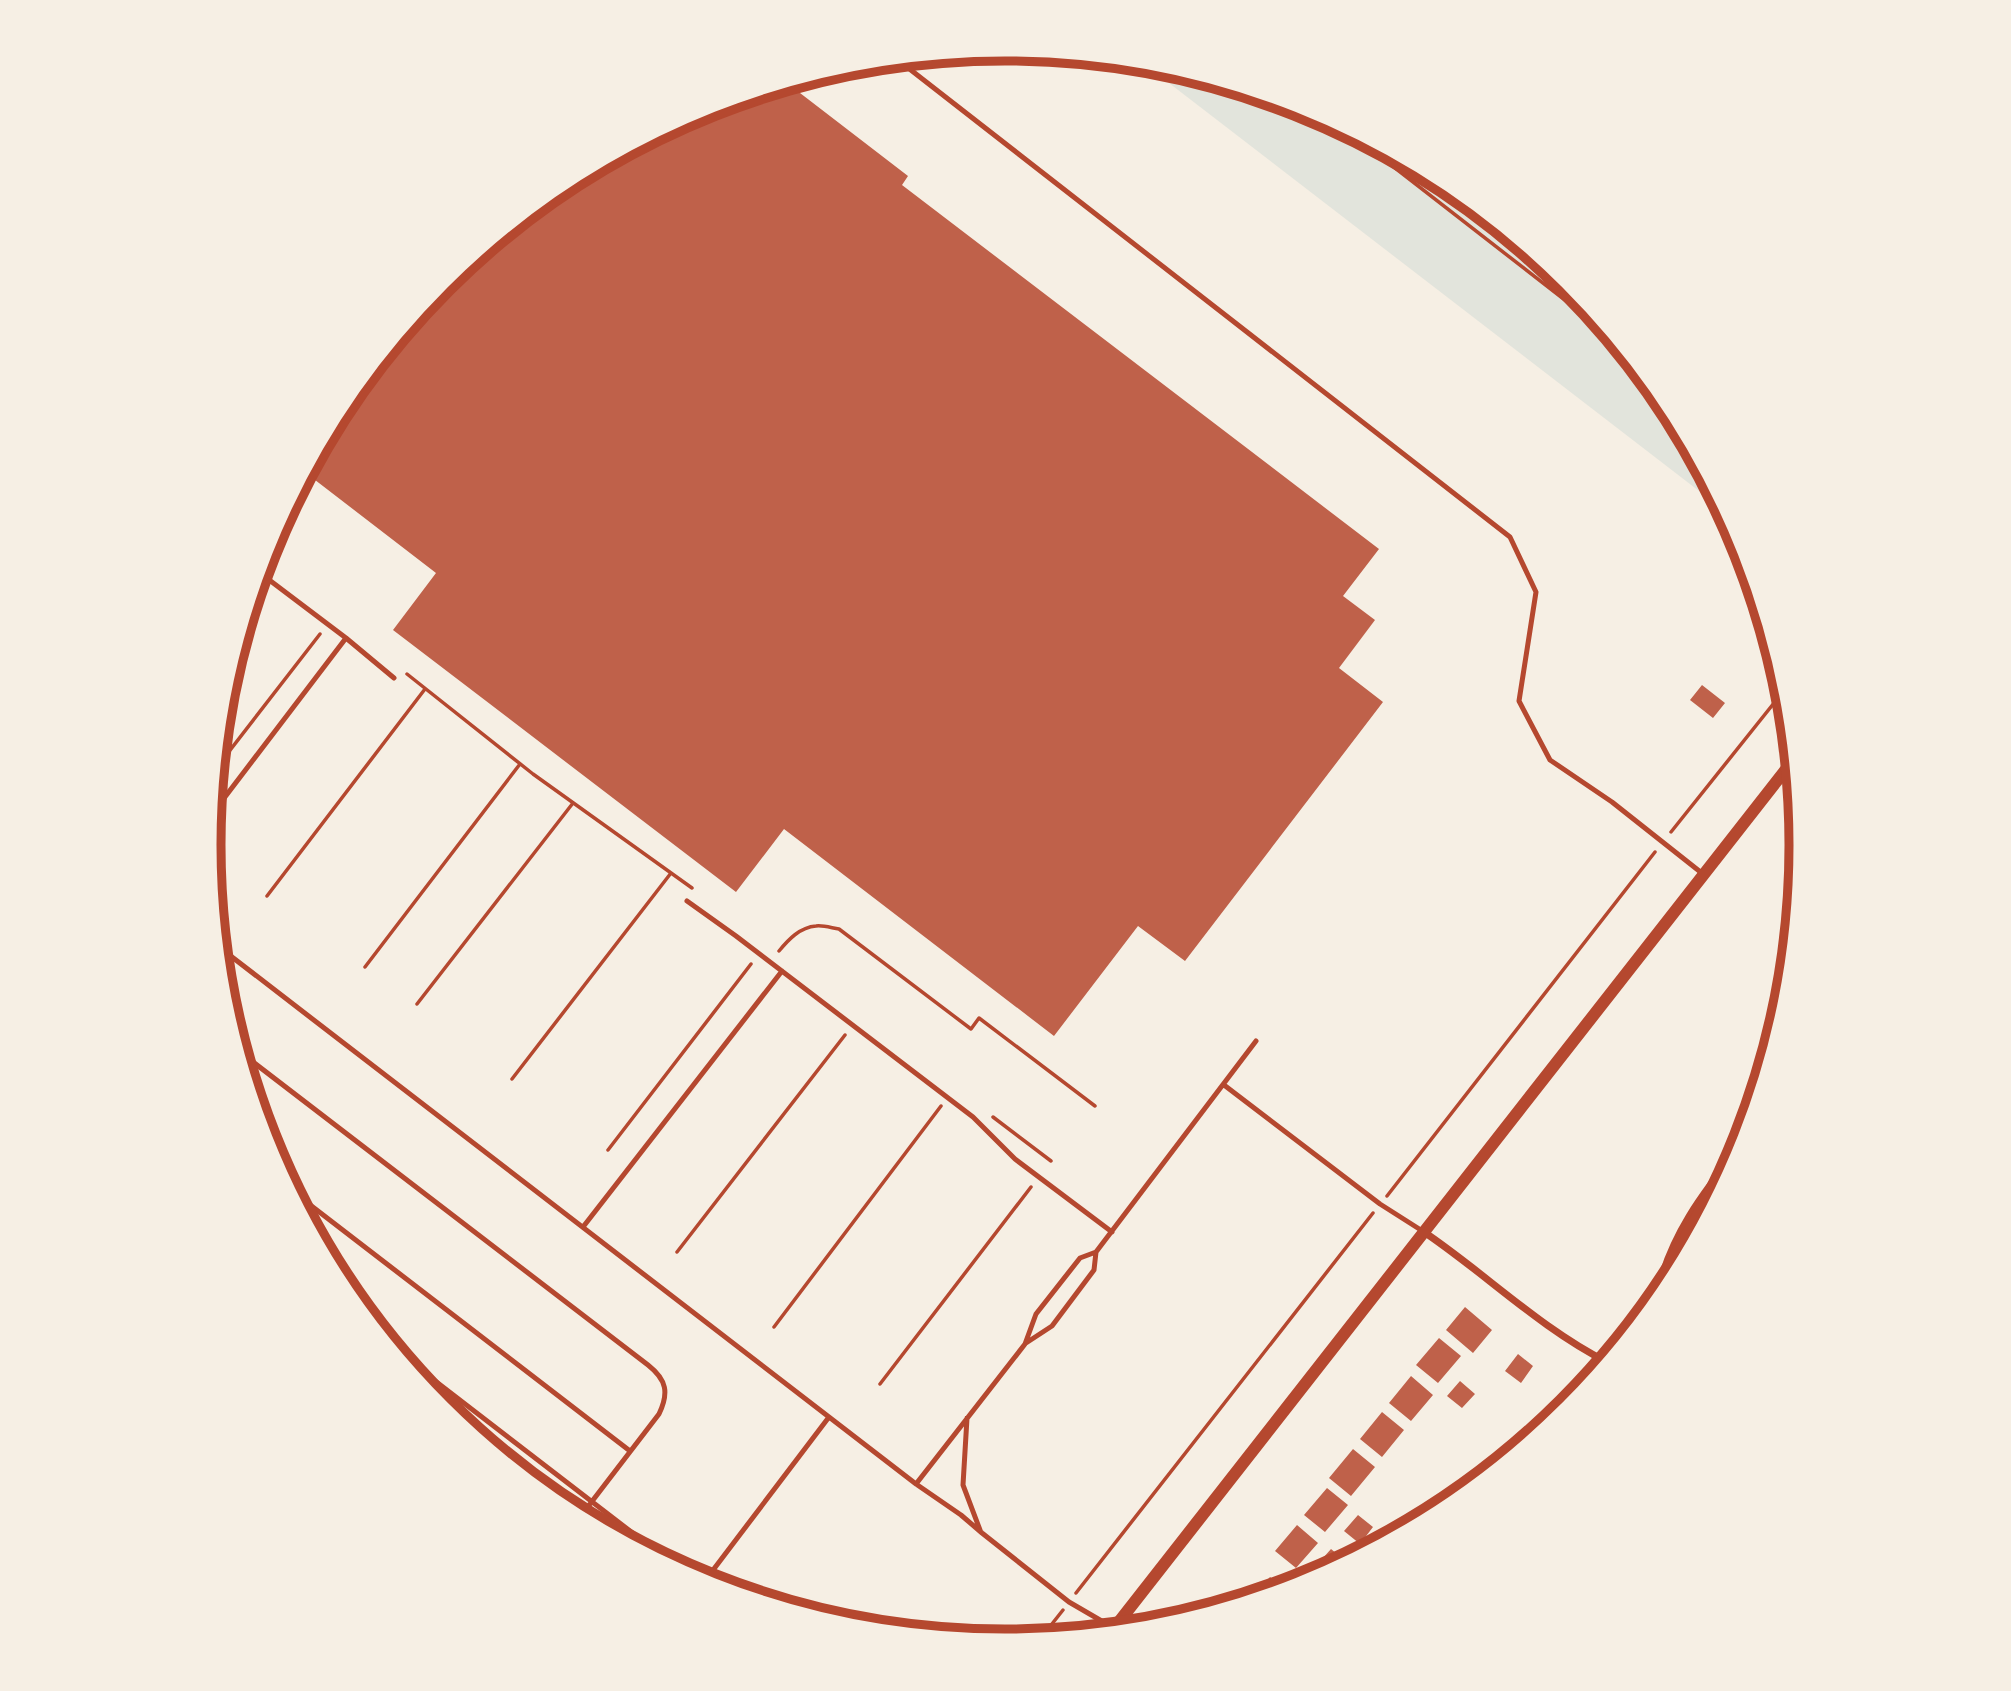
<svg xmlns="http://www.w3.org/2000/svg" width="2011" height="1691" font-family="Quicksand,sans-serif">
  <rect width="100%" height="100%" fill="#f6efe4"/>
  <path fill="#e2e4dc" d="M 1143,63 L 1161,64 L 1311,110 L 1448,183 L 1569,283 L 1668,403 L 1725,511 Z"/>
  <path fill="#bf614a" d="M 787,83 L 908,176 L 902,185 L 1379,549 L 1343,596 L 1375,620 L 1339,668 L 1383,702 L 1185,961 L 1138,926 L 1054,1036 L 784,829 L 736,892 L 393,630 L 436,573 L 306,473 L 343,403 L 443,282 L 563,183 L 701,109 Z
    M 1702,685 L 1725,703 L 1713,718 L 1690,700 Z
    M 1465,1307 L 1492,1330 L 1473,1353 L 1446,1330 Z
    M 1439,1338 L 1461,1356 L 1438,1383 L 1416,1365 Z
    M 1518,1354 L 1533,1366 L 1521,1383 L 1505,1371 Z
    M 1411,1376 L 1433,1395 L 1411,1421 L 1389,1403 Z
    M 1460,1381 L 1475,1394 L 1462,1408 L 1447,1396 Z
    M 1382,1412 L 1404,1430 L 1382,1457 L 1360,1439 Z
    M 1353,1449 L 1375,1467 L 1351,1496 L 1329,1478 Z
    M 1327,1488 L 1348,1505 L 1325,1532 L 1304,1515 Z
    M 1358,1515 L 1373,1527 L 1360,1544 L 1344,1531 Z
    M 1297,1525 L 1318,1543 L 1296,1568 L 1275,1551 Z
    M 1331,1549 L 1347,1562 L 1323,1574 L 1315,1567 Z
    M 1270,1577 L 1285,1589 L 1263,1596 L 1257,1591 Z"/>
  <g fill="none" stroke-linecap="round" stroke-linejoin="round">
    <path stroke="#b5482f" stroke-width="3.5" d="M 1341,126 L 1615,339
      M 265,557 L 274,565
      M 407,674 L 533,774 L 692,888
      M 217,767 L 320,634
      M 1671,832 L 1786,688
      M 267,896 L 425,689
      M 779,951 C 788,940 800,927 816,926 C 823,925 832,928 839,929 L 971,1029 L 979,1018 L 1095,1106
      M 365,967 L 520,764
      M 417,1004 L 573,803
      M 512,1079 L 671,873
      M 993,1117 L 1051,1161
      M 608,1150 L 751,964
      M 1387,1196 L 1655,852
      M 677,1252 L 845,1035
      M 774,1327 L 941,1106
      M 880,1384 L 1031,1187
      M 1076,1593 L 1373,1213
      M 1040,1639 L 1063,1610"/>
    <path stroke="#b5482f" stroke-width="5" d="M 898,60 L 1510,537 L 1536,592 L 1519,701 L 1550,760 L 1612,802 L 1703,874
      M 260,573 L 346,638 L 394,678
      M 212,814 L 346,638
      M 687,901 L 736,936 L 973,1117 L 1015,1159 L 1112,1232
      M 219,947 L 829,1417
      M 240,1052 L 648,1365 C 667,1380 669,1393 659,1414 L 580,1517
      M 1224,1085 L 1380,1204 L 1424,1232
      M 292,1191 L 630,1451
      M 583,1227 L 782,971
      M 1026,1343 L 1052,1326 L 1094,1270 L 1096,1252
      M 391,1347 L 682,1571
      M 967,1418 L 963,1485 L 980,1530
      M 916,1484 L 1025,1344 L 1036,1314 L 1080,1258 L 1096,1252 L 1256,1041
      M 704,1582 L 829,1417 L 916,1484 L 961,1515 L 982,1533 L 1069,1602 L 1112,1627"/>
    <path stroke="#b5482f" stroke-width="7" d="M 1424,1232 C 1486,1274 1540,1328 1607,1362
      M 1656,1302 C 1666,1239 1705,1190 1744,1141"/>
    <path stroke="#b5482f" stroke-width="12" d="M 1111,1632 L 1794,759"/>
  </g>
  <path d="M0 0H2011V1691H0ZM221 845a784 784 0 1 1 1568 0a784 784 0 1 1-1568 0Z" fill="#f6efe4" fill-rule="evenodd"/>
  <path fill="none" stroke="#b5482f" stroke-width="9" d="M221 845a784 784 0 1 1 1568 0a784 784 0 1 1-1568 0Z"/>
</svg>
